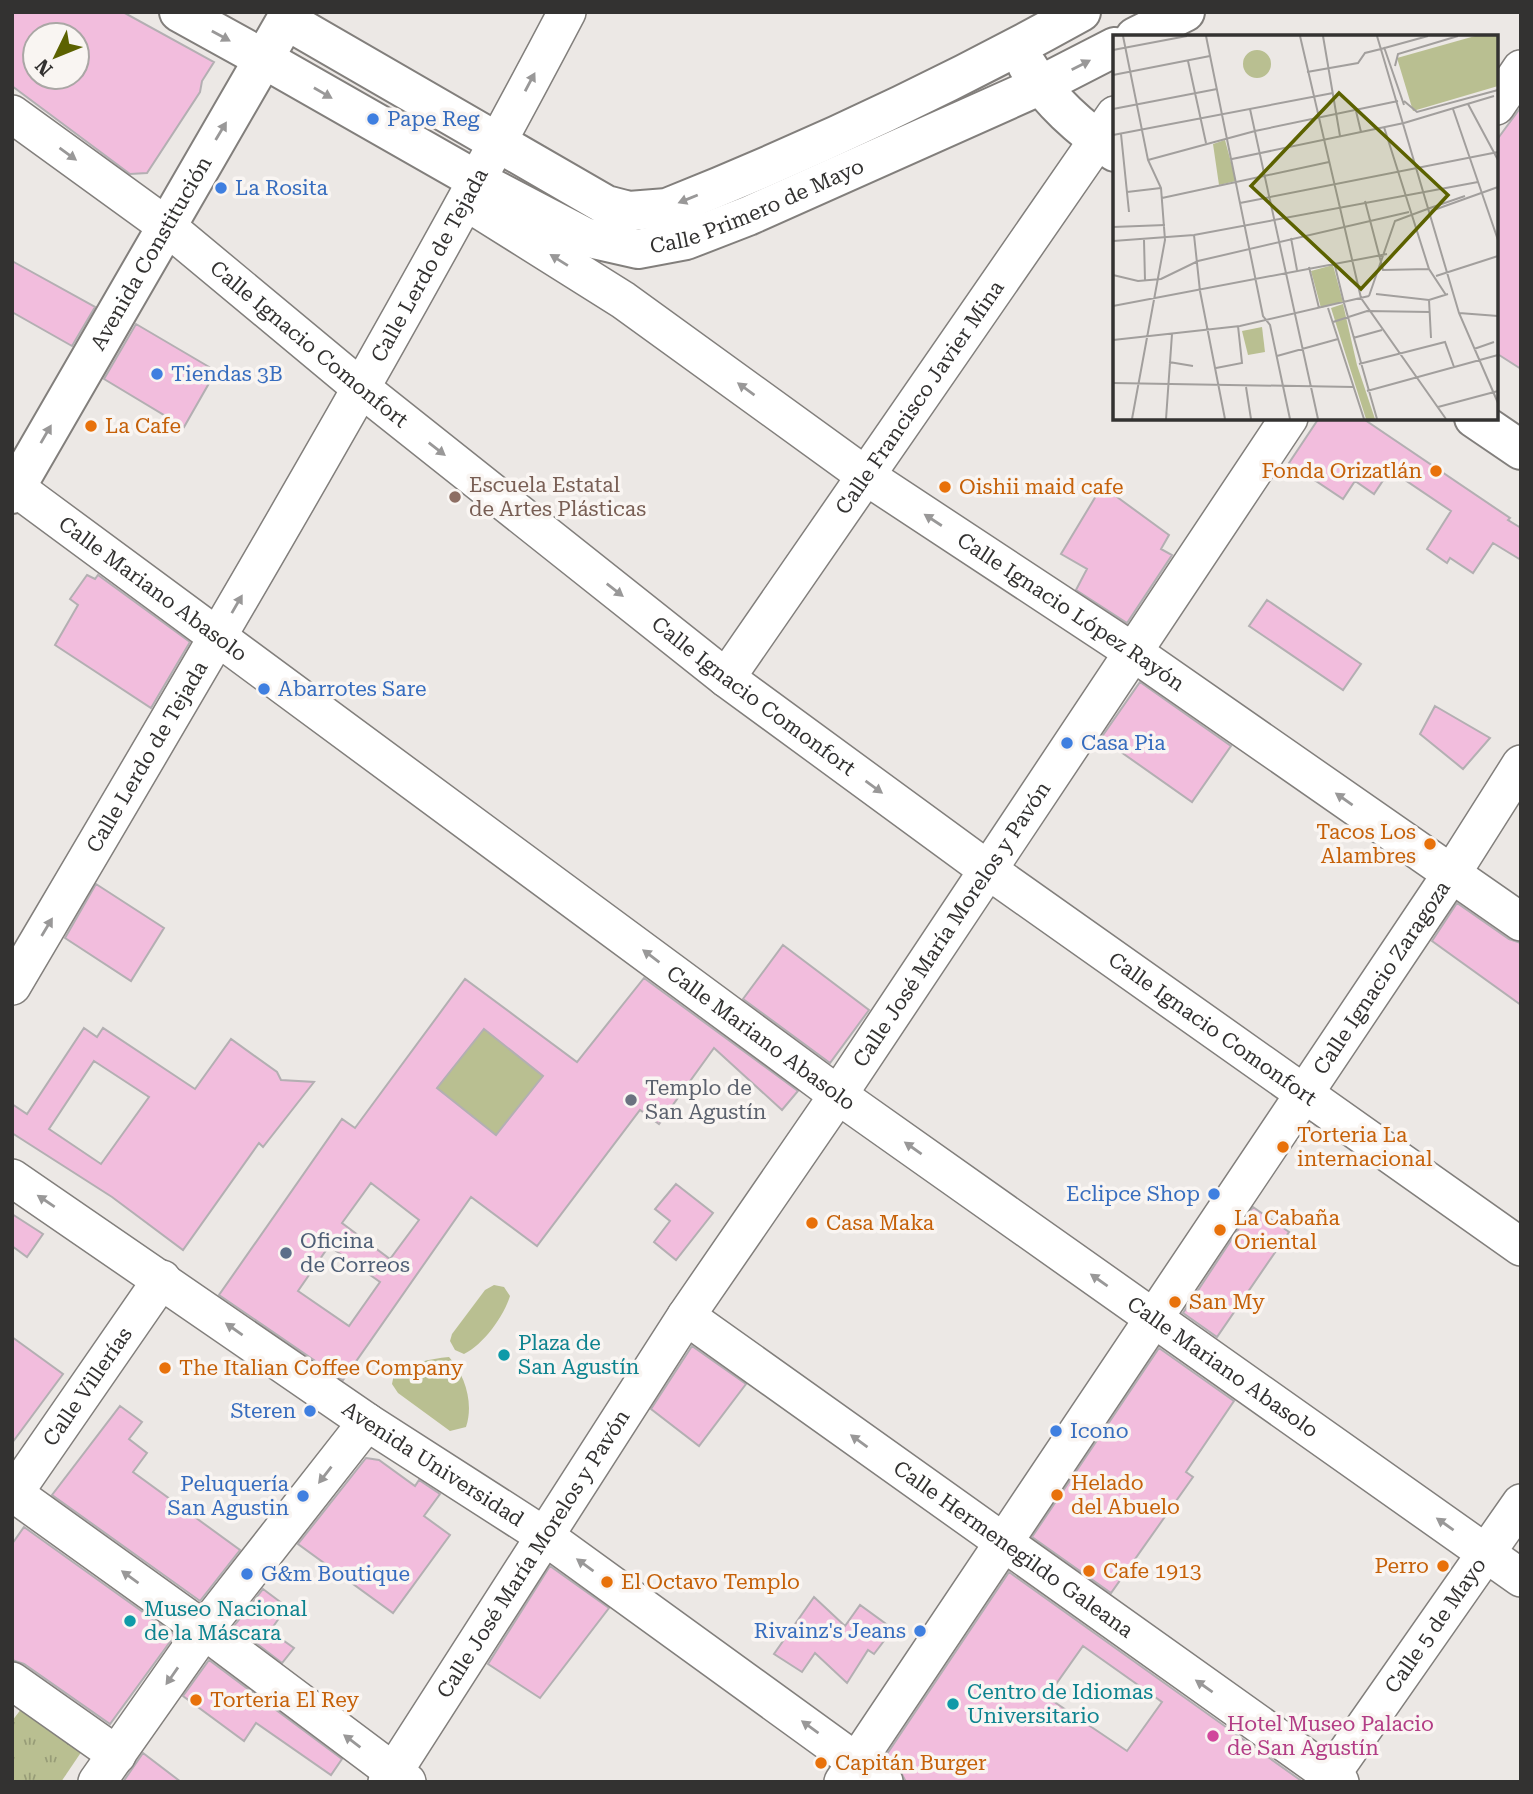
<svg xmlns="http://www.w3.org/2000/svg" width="1533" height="1794" font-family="'Roboto Serif',serif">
  <defs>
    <pattern id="park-tufts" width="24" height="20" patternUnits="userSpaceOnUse" patternTransform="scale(1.75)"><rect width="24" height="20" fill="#b9bf91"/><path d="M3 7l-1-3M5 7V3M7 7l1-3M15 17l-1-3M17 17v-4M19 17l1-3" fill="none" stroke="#979c77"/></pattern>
  </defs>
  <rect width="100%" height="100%" fill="#ece8e5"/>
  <path fill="#b9bf91" d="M 484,1029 L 543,1076 L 496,1135 L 437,1088 Z
    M 494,1285 L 504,1287 L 510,1296 C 504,1316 483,1345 464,1354 L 455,1350 L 450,1341 L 452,1334 L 485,1290 Z
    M 449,1357 C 465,1375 474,1403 466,1427 L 450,1431 L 398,1393 L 392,1384 L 394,1374 C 411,1363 429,1359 449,1357 Z"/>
  <path fill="url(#park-tufts)" d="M 25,1704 L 86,1745 L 61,1782 L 12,1781 L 12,1721 Z"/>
  <path fill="#f2bddd" stroke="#b3afb2" stroke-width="2" fill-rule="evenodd" d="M 12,12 L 123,12 L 214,62 L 202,81 L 200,92 L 147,173 L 130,174 L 12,86 ZM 35,35 L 77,35 L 77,77 L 35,77 Z
    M 1521,107 L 1521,369 L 1496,353 L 1496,141 Z
    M 12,261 L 95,307 L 72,346 L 12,312 Z
    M 136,324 L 216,371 L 184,427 L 104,379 Z
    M 1319,418 L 1362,418 L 1510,518 L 1508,520 L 1521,528 L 1521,560 L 1493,543 L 1473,573 L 1450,558 L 1447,563 L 1427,549 L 1451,511 L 1390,470 L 1374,494 L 1355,481 L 1343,499 L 1289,463 Z
    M 1102,486 L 1169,535 L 1161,549 L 1172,555 L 1127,623 L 1076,590 L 1087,569 L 1061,554 Z
    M 87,575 L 95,579 L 98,575 L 190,642 L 151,708 L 55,645 L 78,605 L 70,599 Z
    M 1267,600 L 1361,664 L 1343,690 L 1249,626 Z
    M 1140,682 L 1231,746 L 1192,802 L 1101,738 Z
    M 1435,706 L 1490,738 L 1463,769 L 1420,734 Z
    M 96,884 L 164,928 L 131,981 L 65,938 Z
    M 1457,903 L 1509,939 L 1521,943 L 1521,1005 L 1432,941 Z
    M 783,945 L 869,1010 L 830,1063 L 743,999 Z
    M 644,978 L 798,1091 L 782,1110 L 714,1048 L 659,1124 L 640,1110 L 537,1246 L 471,1197 L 343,1380 L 219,1295 L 342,1119 L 355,1128 L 465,979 L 577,1062 ZM 484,1029 L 543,1076 L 496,1135 L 437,1088 ZM 371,1183 L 419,1220 L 390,1259 L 342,1223 ZM 329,1246 L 380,1282 L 349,1326 L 298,1291 Z
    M 84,1028 L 97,1037 L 103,1028 L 195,1089 L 231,1039 L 277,1072 L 281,1080 L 314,1082 L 263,1147 L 259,1143 L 183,1250 L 112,1197 L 12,1133 L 12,1104 L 27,1114 ZM 94,1061 L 149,1097 L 101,1164 L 49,1129 Z
    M 676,1184 L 713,1213 L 676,1260 L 654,1242 L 670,1221 L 655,1209 Z
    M 1253,1207 L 1289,1232 L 1217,1337 L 1183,1313 Z
    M 12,1214 L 43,1234 L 27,1257 L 12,1246 Z
    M 12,1337 L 63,1374 L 12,1443 Z
    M 692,1346 L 746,1384 L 699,1446 L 651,1409 Z
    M 1159,1348 L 1234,1401 L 1186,1472 L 1193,1477 L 1111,1593 L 1032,1537 Z
    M 120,1406 L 142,1422 L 129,1439 L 147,1453 L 133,1472 L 240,1550 L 200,1601 L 52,1495 Z
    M 366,1458 L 379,1460 L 415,1486 L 419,1480 L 440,1494 L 424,1516 L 450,1535 L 393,1613 L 298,1544 Z
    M 24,1527 L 175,1635 L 110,1724 L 24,1664 L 12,1660 L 12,1544 Z
    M 550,1566 L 609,1608 L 540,1698 L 488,1664 Z
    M 1009,1572 L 1303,1782 L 906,1782 L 897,1765 L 885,1757 ZM 1083,1646 L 1162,1702 L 1127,1751 L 1047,1697 Z
    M 263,1589 L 287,1607 L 270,1631 L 294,1648 L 282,1663 L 234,1626 Z
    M 814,1597 L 845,1626 L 860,1605 L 893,1629 L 874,1654 L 868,1650 L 847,1683 L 815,1653 L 802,1672 L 774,1654 Z
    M 209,1660 L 342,1759 L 331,1775 L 256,1723 L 244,1741 L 183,1696 Z
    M 143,1753 L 181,1782 L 123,1782 Z"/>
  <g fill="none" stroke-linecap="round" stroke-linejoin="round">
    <g stroke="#827f7c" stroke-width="40">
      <g id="street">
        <path d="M 1496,106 L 1521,69"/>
        <path id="s1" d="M 12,114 L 165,225 L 361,388 L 726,678 L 988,870 L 1521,1247"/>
        <path id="s2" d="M 467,202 L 623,300 L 866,476 L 1133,652 L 1521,922"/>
        <path id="s3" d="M 12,485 L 838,1095 L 1521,1578"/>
        <path id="s4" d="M 726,678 L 1115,115"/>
        <path id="s5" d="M 12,986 C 202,664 393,343 567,12"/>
        <path id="s6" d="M 12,1178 L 367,1422 L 546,1537 L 884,1782"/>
        <path id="s7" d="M 686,1316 L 1340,1782"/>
        <path d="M 12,1492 L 204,1630 L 407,1782"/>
        <path id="s8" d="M 12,1496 L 162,1279"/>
        <path d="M 12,1681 L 117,1755"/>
        <path d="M 97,1782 L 204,1630 L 367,1422"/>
        <path id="s9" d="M 387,1782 L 686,1316 L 838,1095 L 1289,418"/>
        <path id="s10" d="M 843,1782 L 1452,873 L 1521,764"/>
        <path id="s11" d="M 1326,1782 L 1521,1503"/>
      </g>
    </g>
    <g stroke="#827f7c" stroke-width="42">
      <path id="secondary" d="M 179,12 L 264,59"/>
    </g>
    <g stroke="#827f7c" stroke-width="42">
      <g id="primary">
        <path d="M 1135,37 L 1185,12"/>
        <path id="s12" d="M 264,59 L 478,181 L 585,237 L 638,249 L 686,240 L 748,216 L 1039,86 L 1115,47"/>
        <path d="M 1027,65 C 1047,99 1082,130 1115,152"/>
        <path d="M 1474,418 L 1521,450"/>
        <path id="s13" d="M 12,494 L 286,20 L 606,205 L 629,211 L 667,208 C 809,151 948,86 1081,12"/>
      </g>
    </g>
    <use href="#street" stroke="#fff" stroke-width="37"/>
    <use href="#secondary" stroke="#fff" stroke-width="38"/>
    <use href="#primary" stroke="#fff" stroke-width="38"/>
  </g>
  <defs><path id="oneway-solid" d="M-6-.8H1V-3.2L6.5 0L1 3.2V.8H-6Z" transform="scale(1.75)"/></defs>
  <g fill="#999898">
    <use href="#oneway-solid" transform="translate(221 36) rotate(29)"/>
    <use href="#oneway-solid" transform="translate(1081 65) rotate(-27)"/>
    <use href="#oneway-solid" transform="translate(530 82) rotate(-62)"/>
    <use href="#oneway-solid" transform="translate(323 93) rotate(30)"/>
    <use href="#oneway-solid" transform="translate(221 131) rotate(-59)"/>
    <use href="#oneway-solid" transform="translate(68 154) rotate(36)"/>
    <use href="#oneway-solid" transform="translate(688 199) rotate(158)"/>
    <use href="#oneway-solid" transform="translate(559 260) rotate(-148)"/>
    <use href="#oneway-solid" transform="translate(746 389) rotate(-144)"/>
    <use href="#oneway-solid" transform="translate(46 434) rotate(-60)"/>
    <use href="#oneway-solid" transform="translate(437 449) rotate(38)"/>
    <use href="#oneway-solid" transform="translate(933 520) rotate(-147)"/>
    <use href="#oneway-solid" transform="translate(615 590) rotate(38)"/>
    <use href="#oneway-solid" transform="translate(237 604) rotate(-60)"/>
    <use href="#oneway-solid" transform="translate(874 787) rotate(36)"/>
    <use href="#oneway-solid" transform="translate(1344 799) rotate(-145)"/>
    <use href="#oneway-solid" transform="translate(47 927) rotate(-59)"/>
    <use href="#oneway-solid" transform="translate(651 956) rotate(-143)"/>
    <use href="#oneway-solid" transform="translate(913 1148) rotate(-145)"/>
    <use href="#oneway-solid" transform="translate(46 1201) rotate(-146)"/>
    <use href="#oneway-solid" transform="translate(1099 1280) rotate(-145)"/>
    <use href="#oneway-solid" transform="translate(234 1329) rotate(-145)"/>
    <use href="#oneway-solid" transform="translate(859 1441) rotate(-144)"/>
    <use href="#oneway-solid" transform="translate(325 1475) rotate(128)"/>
    <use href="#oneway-solid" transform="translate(1445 1524) rotate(-145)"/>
    <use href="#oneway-solid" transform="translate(585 1565) rotate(-144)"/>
    <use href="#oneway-solid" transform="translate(130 1577) rotate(-144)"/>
    <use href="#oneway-solid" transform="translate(172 1676) rotate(125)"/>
    <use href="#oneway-solid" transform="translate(1204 1686) rotate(-145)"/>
    <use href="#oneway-solid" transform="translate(810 1727) rotate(-144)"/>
    <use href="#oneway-solid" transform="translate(352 1741) rotate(-143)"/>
  </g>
  <g fill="#3f7fe0" stroke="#f9f5f2" stroke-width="2.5">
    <circle cx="373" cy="119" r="7"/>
    <circle cx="221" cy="188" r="7"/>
    <circle cx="157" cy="374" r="7"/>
    <circle cx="264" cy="689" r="7"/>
    <circle cx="1067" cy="743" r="7"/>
    <circle cx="1214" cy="1194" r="7"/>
    <circle cx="310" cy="1411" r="7"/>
    <circle cx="1056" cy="1431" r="7"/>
    <circle cx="303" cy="1496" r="7"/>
    <circle cx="247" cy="1574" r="7"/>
    <circle cx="920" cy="1631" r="7"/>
  </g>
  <g fill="#e8710a" stroke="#f9f5f2" stroke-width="2.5">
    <circle cx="91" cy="426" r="7"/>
    <circle cx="1436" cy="471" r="7"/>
    <circle cx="945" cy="487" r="7"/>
    <circle cx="1430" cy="844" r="7"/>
    <circle cx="1283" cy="1147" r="7"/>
    <circle cx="812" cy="1223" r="7"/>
    <circle cx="1220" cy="1230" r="7"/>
    <circle cx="1175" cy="1302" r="7"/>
    <circle cx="165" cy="1368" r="7"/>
    <circle cx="1057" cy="1495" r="7"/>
    <circle cx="1443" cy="1566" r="7"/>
    <circle cx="1089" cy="1571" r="7"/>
    <circle cx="607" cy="1582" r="7"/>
    <circle cx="196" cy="1700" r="7"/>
    <circle cx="821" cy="1763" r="7"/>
  </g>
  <circle fill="#8d6e63" stroke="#f9f5f2" stroke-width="2.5" cx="455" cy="497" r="7"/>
  <circle fill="#6b7280" stroke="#f9f5f2" stroke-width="2.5" cx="631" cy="1100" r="7"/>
  <circle fill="#5c6f8a" stroke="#f9f5f2" stroke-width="2.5" cx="286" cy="1253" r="7"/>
  <g fill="#0f9aa8" stroke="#f9f5f2" stroke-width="2.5">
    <circle cx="504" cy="1355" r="7"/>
    <circle cx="130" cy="1621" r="7"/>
    <circle cx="953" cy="1704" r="7"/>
  </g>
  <circle fill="#d1479c" stroke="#f9f5f2" stroke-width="2.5" cx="1213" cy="1736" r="7"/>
  <g text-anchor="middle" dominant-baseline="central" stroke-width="7" stroke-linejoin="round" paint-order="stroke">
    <g font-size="21" fill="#366cbe" stroke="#f9f5f2" text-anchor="start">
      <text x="387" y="119">Pape Reg</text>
      <text x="235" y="188">La Rosita</text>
      <text x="171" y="374">Tiendas 3B</text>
      <text x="278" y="689">Abarrotes Sare</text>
      <text x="1081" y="743">Casa Pia</text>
      <text x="1200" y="1194" text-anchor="end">Eclipce Shop</text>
      <text x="296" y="1411" text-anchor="end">Steren</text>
      <text x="1070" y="1431">Icono</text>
      <text x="289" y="1484" text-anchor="end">Peluquería<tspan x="289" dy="24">San Agustin</tspan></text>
      <text x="261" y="1574">G&amp;m Boutique</text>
      <text x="906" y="1631" text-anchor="end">Rivainz's Jeans</text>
    </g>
    <g font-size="21" fill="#333231" stroke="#f9f5f2">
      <text stroke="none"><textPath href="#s12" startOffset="548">Calle Primero de Mayo</textPath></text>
      <text stroke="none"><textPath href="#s13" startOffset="278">Avenida Constitución</textPath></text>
      <text stroke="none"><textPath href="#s5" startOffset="833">Calle Lerdo de Tejada</textPath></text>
      <text stroke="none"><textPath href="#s1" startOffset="376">Calle Ignacio Comonfort</textPath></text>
      <text stroke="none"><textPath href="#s4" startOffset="341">Calle Francisco Javier Mina</textPath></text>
      <text stroke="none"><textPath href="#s3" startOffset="175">Calle Mariano Abasolo</textPath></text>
      <text stroke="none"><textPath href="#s2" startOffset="730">Calle Ignacio López Rayón</textPath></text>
      <text stroke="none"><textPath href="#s1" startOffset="943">Calle Ignacio Comonfort</textPath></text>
      <text stroke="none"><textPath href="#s5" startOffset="266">Calle Lerdo de Tejada</textPath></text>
      <text stroke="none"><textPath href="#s9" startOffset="1027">Calle José María Morelos y Pavón</textPath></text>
      <text stroke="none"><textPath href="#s10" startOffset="968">Calle Ignacio Zaragoza</textPath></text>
      <text stroke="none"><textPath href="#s1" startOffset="1510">Calle Ignacio Comonfort</textPath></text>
      <text stroke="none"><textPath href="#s3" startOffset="931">Calle Mariano Abasolo</textPath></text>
      <text stroke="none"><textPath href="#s3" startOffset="1498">Calle Mariano Abasolo</textPath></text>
      <text stroke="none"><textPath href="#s8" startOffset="133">Calle Villerías</textPath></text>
      <text stroke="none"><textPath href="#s6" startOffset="509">Avenida Universidad</textPath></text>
      <text stroke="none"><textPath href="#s7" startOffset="402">Calle Hermenegildo Galeana</textPath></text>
      <text stroke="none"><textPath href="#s9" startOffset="271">Calle José María Morelos y Pavón</textPath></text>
      <text stroke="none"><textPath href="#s11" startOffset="191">Calle 5 de Mayo</textPath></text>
    </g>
    <g font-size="21" fill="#c56008" stroke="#f9f5f2" text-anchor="start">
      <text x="105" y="426">La Cafe</text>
      <text x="1422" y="471" text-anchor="end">Fonda Orizatlán</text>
      <text x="959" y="487">Oishii maid cafe</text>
      <text x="1416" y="832" text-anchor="end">Tacos Los<tspan x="1416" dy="24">Alambres</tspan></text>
      <text x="1297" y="1135">Torteria La<tspan x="1297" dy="24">internacional</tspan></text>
      <text x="1234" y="1218">La Cabaña<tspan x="1234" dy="24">Oriental</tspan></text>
      <text x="826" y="1223">Casa Maka</text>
      <text x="1189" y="1302">San My</text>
      <text x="179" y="1368">The Italian Coffee Company</text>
      <text x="1071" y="1483">Helado<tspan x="1071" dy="24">del Abuelo</tspan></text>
      <text x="1429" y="1566" text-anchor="end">Perro</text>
      <text x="1103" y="1571">Cafe 1913</text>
      <text x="621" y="1582">El Octavo Templo</text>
      <text x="210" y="1700">Torteria El Rey</text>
      <text x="835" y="1763">Capitán Burger</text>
    </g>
    <g font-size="21" fill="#785e54" stroke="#f9f5f2" text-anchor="start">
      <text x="469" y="485">Escuela Estatal<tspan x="469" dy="24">de Artes Plásticas</tspan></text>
    </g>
    <g font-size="21" fill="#5b616d" stroke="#f9f5f2" text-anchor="start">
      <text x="645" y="1088">Templo de<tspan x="645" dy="24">San Agustín</tspan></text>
    </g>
    <g font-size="21" fill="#4e5e75" stroke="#f9f5f2" text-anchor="start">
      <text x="300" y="1241">Oficina<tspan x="300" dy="24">de Correos</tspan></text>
    </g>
    <g font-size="21" fill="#0d838f" stroke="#f9f5f2" text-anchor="start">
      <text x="518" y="1343">Plaza de<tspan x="518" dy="24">San Agustín</tspan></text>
      <text x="144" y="1609">Museo Nacional<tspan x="144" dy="24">de la Máscara</tspan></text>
      <text x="967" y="1692">Centro de Idiomas<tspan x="967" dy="24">Universitario</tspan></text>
    </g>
    <g font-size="21" fill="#b23c85" stroke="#f9f5f2" text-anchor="start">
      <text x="1227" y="1724">Hotel Museo Palacio<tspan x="1227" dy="24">de San Agustín</tspan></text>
    </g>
  </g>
  <g transform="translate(1113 35)">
    <rect width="385" height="385" fill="#ece8e5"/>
    <path d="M 149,292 L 152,317 L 135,320 L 129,296 Z" fill="#b9bf91"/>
    <path d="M 362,1 L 385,1 L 385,51 L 300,76 L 284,23 ZM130 29a14 14 0 1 1 28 0a14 14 0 1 1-28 0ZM 112,105 L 123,146 L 106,150 L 100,109 ZM 220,230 L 230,267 L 208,273 L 198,236 ZM 230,269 L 244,330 L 262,384 L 253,384 L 218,273 Z" fill="#b9bf91"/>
    <path fill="none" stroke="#a29f9d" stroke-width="2" d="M 10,1 L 35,125 L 48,153 L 52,205 L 19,384M 93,1 L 150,281 L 157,290 L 177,384M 187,1 L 248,263 L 333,384M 210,1 L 227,101M 264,1 L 346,278 L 385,368M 271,12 L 291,70M 268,14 L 315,1M 0,15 L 74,1M 75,26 L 93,108M 282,31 L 285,19 L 345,1M 194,37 L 245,28 L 252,18 L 268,14M 0,40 L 97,21M 291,66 L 304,77 L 385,55M 355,69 L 385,125M 0,74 L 104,54M 137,74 L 205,384M 340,74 L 385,205M 243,76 L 248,97M 291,88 L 381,61M 271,92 L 316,234 L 333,260M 8,99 L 16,177M 0,100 L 220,58M 119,124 L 291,88M 35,125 L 142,96 L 285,66M 14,157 L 48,153M 49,163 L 216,127M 252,166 L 270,235 L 316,234M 127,168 L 385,117M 317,173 L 352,161M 318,176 L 385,152M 0,192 L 52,190M 81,200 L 87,256 L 112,384M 178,203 L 184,235M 31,205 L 32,245M 0,206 L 81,200 L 365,147M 221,227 L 231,268M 196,232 L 206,273M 0,240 L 25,246 L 48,244 L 85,226 L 296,177M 323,241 L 385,221M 263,259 L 316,265 L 335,259M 256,261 L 282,186 L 317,173M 316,265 L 318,303M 231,268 L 264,384M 0,271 L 274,219M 215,273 L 251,384M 346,278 L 385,281M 220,287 L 254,276 L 317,277M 240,303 L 269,295M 0,305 L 127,291 L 256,261M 361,314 L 381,307M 164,321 L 225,304M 56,327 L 80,331M 246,329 L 332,307 L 341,332M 103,333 L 129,328 L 125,291M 0,348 L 241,352M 133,352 L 138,384M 254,356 L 385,320M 325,372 L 385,356M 53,384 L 59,299"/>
    <path fill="#5c6200" fill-opacity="0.15" stroke="#5c6200" stroke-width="3.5" d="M 226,58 L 335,160 L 248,254 L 138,151 Z"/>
    <rect width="385" height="385" fill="none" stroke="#333231" stroke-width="3.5"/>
  </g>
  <rect width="1533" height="1794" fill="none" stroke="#333231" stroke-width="28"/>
  <g transform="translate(56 56) rotate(227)"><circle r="33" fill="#f9f5f2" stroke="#aaa7a5" stroke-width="2"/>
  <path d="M0-5L12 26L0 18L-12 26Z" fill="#5c6200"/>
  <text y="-10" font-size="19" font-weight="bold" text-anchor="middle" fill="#333231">N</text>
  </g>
</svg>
